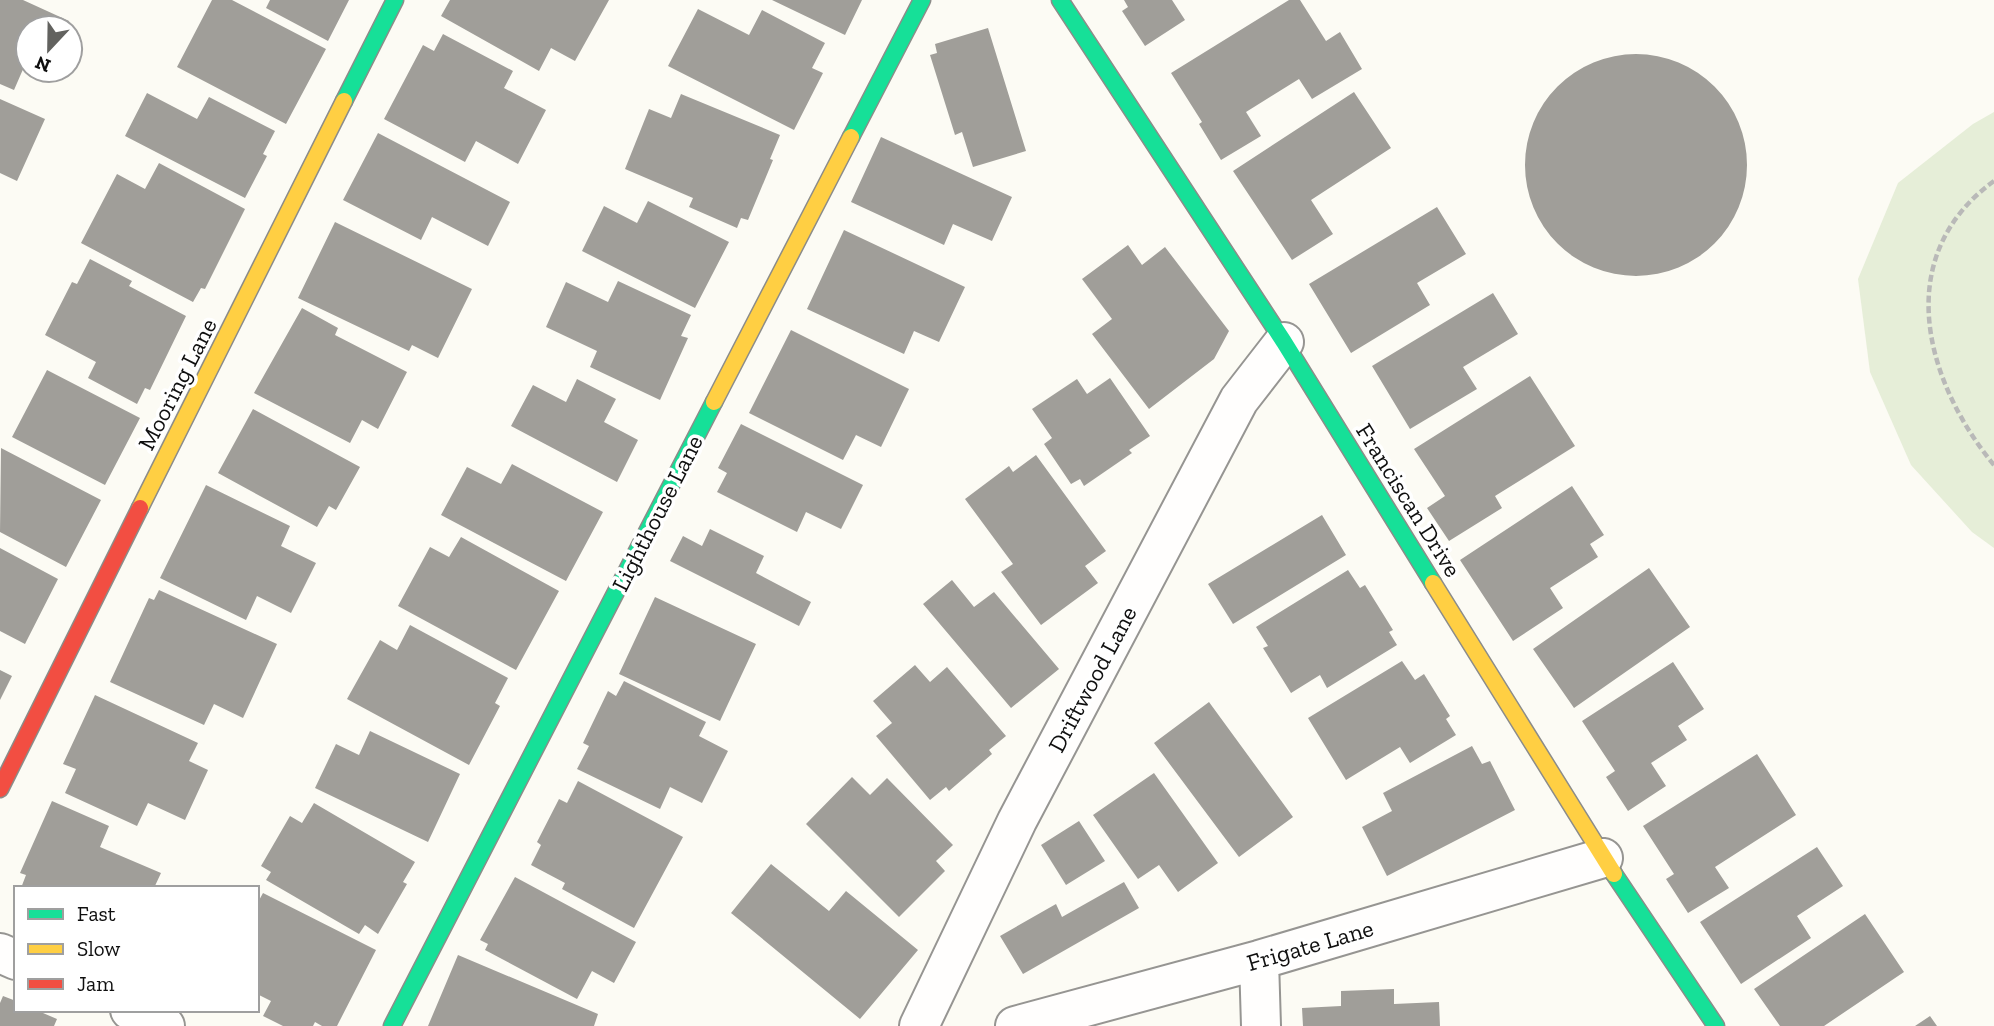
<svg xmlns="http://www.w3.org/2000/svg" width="1994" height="1026" font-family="'Zilla Slab',serif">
  <rect width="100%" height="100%" fill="#fcfbf4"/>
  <path fill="#e6eed8" d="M 1994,112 L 1994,548 L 1972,532 L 1911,465 L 1870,372 L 1858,279 L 1898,183 L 1973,124 Z"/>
  <path fill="#a09e99" d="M 0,0 L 23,0 L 69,21 L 66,28 L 28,28 L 28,68 L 24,67 L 14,90 L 0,84 Z
    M 212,0 L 232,0 L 326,49 L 286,124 L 177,67 Z
    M 270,0 L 349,0 L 328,41 L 266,8 Z
    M 450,0 L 609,0 L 575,61 L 551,48 L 539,71 L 441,16 Z
    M 772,0 L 862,0 L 845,35 Z
    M 1124,0 L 1172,0 L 1185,20 L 1145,46 L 1122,11 L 1128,7 Z
    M 1289,0 L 1300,0 L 1326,41 L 1340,32 L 1362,69 L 1312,99 L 1299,79 L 1246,112 L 1261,136 L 1221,160 L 1199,124 L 1202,122 L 1171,73 Z
    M 698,9 L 749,35 L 762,10 L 825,43 L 812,68 L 823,73 L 794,130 L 668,66 Z
    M 988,28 L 1026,151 L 973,167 L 962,132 L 955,135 L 930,55 L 937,53 L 935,44 Z
    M 443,34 L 513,71 L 504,88 L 546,110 L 518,164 L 476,141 L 465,162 L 384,119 L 423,45 L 434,51 Z
    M1525 165a111 111 0 1 1 222 0a111 111 0 1 1-222 0Z
    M 1354,92 L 1391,148 L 1311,200 L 1333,234 L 1292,260 L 1233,171 Z
    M 147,93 L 197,119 L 209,97 L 275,131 L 263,154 L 267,156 L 245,198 L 125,136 Z
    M 681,94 L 780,135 L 770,159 L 773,160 L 748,220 L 741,218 L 737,228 L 689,207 L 693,198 L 625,169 L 649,109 L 671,118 Z
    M 0,99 L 45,119 L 17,181 L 0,173 Z
    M 378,133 L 510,202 L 488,246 L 432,217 L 421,240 L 343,200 Z
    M 881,137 L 1012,197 L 992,241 L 953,224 L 944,245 L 851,202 Z
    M 159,163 L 245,209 L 205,289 L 201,288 L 193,302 L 81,243 L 117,174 L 145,189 Z
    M 648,201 L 729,242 L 695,308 L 582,251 L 604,206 L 637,223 Z
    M 1437,207 L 1466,254 L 1417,283 L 1430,305 L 1351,353 L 1309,284 Z
    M 335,222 L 472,289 L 438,358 L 412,345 L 409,351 L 298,298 Z
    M 844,230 L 965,287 L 939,342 L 914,331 L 904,354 L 807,309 Z
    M 1128,245 L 1142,265 L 1165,247 L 1229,331 L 1214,359 L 1149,409 L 1092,334 L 1112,319 L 1082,279 Z
    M 90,259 L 132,281 L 129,286 L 186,316 L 150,390 L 145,388 L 137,404 L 88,378 L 96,362 L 45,335 L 72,282 L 77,284 Z
    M 618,281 L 691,315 L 681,336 L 688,338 L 660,400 L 590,367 L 597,351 L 546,327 L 566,282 L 608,302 Z
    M 1493,293 L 1518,334 L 1463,367 L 1477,389 L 1410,429 L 1372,366 Z
    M 302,308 L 338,328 L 335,335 L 407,372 L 378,429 L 362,420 L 350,443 L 254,393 Z
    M 791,330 L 909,389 L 881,447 L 856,435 L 843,460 L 749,413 Z
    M 47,370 L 140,418 L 105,485 L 12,437 Z
    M 1530,376 L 1575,446 L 1495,496 L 1502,508 L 1449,541 L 1427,508 L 1445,496 L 1414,449 Z
    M 1110,378 L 1150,436 L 1129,450 L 1132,453 L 1084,486 L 1080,479 L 1071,484 L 1044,444 L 1052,438 L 1032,409 L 1077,379 L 1087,394 Z
    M 577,379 L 616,399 L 604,422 L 638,440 L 617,482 L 511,426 L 533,385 L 566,402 Z
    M 253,409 L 360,467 L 336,510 L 329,506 L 317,527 L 218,473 Z
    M 741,424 L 863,485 L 841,529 L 806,512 L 797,532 L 717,492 L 727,473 L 718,468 Z
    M 1,448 L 101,500 L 66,567 L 0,532 Z
    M 1036,455 L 1106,551 L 1085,566 L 1098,583 L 1041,625 L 1001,572 L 1013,564 L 965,499 L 1009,466 L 1013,472 Z
    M 512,464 L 603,512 L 566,581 L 441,515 L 467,467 L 501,484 Z
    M 206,485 L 290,526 L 281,546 L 316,563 L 291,613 L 257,596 L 246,620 L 160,578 Z
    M 1572,486 L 1604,535 L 1590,544 L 1598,557 L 1550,588 L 1563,608 L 1513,641 L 1460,560 Z
    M 1322,515 L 1346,555 L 1233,624 L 1208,584 Z
    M 710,529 L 764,556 L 756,573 L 811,602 L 799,626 L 670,561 L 683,536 L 702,546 Z
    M 461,537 L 559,591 L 516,670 L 398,606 L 430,547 L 449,557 Z
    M 0,548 L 58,579 L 25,644 L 0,631 Z
    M 1649,568 L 1690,627 L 1574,708 L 1533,649 Z
    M 1348,570 L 1360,588 L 1365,585 L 1393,630 L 1389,632 L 1397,645 L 1327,688 L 1320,675 L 1291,693 L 1263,648 L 1268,646 L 1256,627 Z
    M 952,580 L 974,607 L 994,592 L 1059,669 L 1011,708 L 923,604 Z
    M 159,590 L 277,644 L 243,718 L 214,704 L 204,725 L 110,682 L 149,598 L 154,600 Z
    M 655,597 L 756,644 L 720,721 L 619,674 Z
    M 410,625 L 508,678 L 495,703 L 500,706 L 469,765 L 347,699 L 380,640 L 397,650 Z
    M 1402,661 L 1415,680 L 1424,674 L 1450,716 L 1446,719 L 1456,735 L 1410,763 L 1400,747 L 1346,780 L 1308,718 Z
    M 1673,662 L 1704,709 L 1678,726 L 1687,740 L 1651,763 L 1666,786 L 1628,811 L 1606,777 L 1615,771 L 1582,721 Z
    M 915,665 L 930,682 L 947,667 L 1006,736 L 989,750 L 992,754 L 949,791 L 946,787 L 930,800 L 876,736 L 892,723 L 873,701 Z
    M 0,670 L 12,676 L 0,700 Z
    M 624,681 L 706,722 L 699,736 L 728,751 L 702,803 L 670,787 L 660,809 L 577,769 L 589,746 L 583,743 L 608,691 L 616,696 Z
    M 95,695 L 198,743 L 189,761 L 208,770 L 185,820 L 148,803 L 137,826 L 65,793 L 76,769 L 63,764 Z
    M 1209,702 L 1293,817 L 1239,857 L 1154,743 Z
    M 370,731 L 460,774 L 428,842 L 315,788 L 336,744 L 359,755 Z
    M 1472,746 L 1482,764 L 1490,761 L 1515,810 L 1387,876 L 1362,827 L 1392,811 L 1383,793 Z
    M 1757,754 L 1796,815 L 1715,867 L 1729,888 L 1688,913 L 1666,879 L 1674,874 L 1643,826 Z
    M 1154,773 L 1218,863 L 1178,892 L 1159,865 L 1138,879 L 1093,815 Z
    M 852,777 L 870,795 L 887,778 L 953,845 L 936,861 L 945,871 L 899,917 L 806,824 Z
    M 578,781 L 683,837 L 634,928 L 562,889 L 565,883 L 531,865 L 541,845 L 537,842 L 559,799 L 567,803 Z
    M 52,801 L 109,826 L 100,847 L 161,873 L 154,888 L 21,888 L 26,875 L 20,873 Z
    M 314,803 L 415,862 L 403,882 L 407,884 L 378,934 L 365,925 L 359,934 L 266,880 L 271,872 L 261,866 L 290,816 L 302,823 Z
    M 1079,821 L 1105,861 L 1066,885 L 1041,845 Z
    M 1817,847 L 1843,886 L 1797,916 L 1811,938 L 1741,984 L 1700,922 Z
    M 771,864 L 829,911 L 846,891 L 918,950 L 860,1019 L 731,913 Z
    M 515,877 L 636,942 L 614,983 L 592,971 L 577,999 L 485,950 L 488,944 L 480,940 Z
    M 1124,882 L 1139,908 L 1023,974 L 1000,936 L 1056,904 L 1062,917 Z
    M 263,893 L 376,950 L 337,1026 L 322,1026 L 315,1022 L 313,1026 L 283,1026 L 263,1016 L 271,1001 L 257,994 L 257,904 Z
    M 1865,914 L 1904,972 L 1824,1026 L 1780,1026 L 1754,989 Z
    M 458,955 L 598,1014 L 594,1026 L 428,1026 Z
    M 1394,989 L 1394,1004 L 1439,1002 L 1440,1026 L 1303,1026 L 1302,1008 L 1341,1006 L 1341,991 Z
    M 3,996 L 16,1001 L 16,1010 L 36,1010 L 57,1019 L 54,1026 L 0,1026 L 0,1003 Z
    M 1930,1016 L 1937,1026 L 1915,1026 Z"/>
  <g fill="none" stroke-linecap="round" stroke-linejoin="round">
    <g stroke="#969592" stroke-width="42">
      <path id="street" d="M 0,953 L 16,960
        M 1259,960 L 1261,1026
        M 130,1010 L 165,1026
        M 919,1026 L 1017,821 L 1239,400 L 1284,342
        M 1015,1026 L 1259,960 L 1603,858"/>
    </g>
    <g stroke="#8c8c89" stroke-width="19">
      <path id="fast" d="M 1060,0 L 1284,342 L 1433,583
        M 344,101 L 395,0
        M 851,137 L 922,0
        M 1614,874 L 1716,1026
        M 392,1026 L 714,402"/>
    </g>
    <g stroke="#8c8c89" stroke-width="19">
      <path id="slow" d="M 714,402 L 851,137
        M 140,508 L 344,101
        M 1433,583 L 1614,874"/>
    </g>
    <g stroke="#8c8c89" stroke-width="19">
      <path id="jam" d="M 0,789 L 140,508"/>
    </g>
    <path stroke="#b9b9b8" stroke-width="4.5" stroke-dasharray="7 3.5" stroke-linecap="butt" d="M 1994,181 C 1891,256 1924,380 1994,465"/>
    <use href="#street" stroke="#fffefd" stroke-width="38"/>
    <use href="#fast" stroke="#16e098" stroke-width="16"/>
    <use href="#slow" stroke="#ffcf43" stroke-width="16"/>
    <use href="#jam" stroke="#f24e42" stroke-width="16"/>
  </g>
  <g text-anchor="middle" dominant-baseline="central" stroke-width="7" stroke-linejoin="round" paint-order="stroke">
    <g font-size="24" fill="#0f0f0f" stroke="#fff">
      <text transform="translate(177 384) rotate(-63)">Mooring Lane</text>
      <text transform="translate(1409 500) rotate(58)">Franciscan Drive</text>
      <text transform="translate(657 513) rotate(-63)">Lighthouse Lane</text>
      <text transform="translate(1092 679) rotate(-62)">Driftwood Lane</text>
      <text transform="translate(1310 945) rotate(-16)">Frigate Lane</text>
    </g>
  </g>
  <rect x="14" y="886" width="245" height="126" fill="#ffffff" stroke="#9f9f9f" stroke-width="2"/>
  <rect x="28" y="909" width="35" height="10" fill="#16e098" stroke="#9f9f9f" stroke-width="2"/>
  <text x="77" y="921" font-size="21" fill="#0f0f0f">Fast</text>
  <rect x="28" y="944" width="35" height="10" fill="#ffcf43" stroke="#9f9f9f" stroke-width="2"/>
  <text x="77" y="956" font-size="21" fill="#0f0f0f">Slow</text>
  <rect x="28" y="979" width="35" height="10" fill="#f24e42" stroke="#9f9f9f" stroke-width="2"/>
  <text x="77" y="991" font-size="21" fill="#0f0f0f">Jam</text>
  <g transform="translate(49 49) rotate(202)"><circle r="33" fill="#ffffff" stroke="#9f9f9f" stroke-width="2"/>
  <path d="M0-5L12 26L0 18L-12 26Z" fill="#62625f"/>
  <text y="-10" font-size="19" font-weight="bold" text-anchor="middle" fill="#0f0f0f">N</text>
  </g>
</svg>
